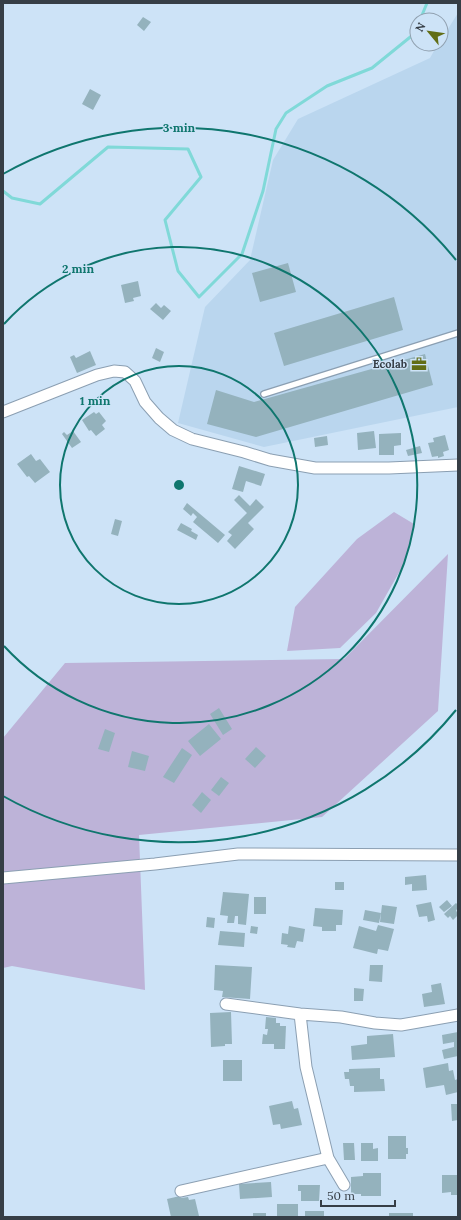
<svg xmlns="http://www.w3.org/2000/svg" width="461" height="1220" font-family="Lora,serif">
  <rect width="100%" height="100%" fill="#cde3f7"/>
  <path fill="#bad6ee" d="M 458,13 L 458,407 L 264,447 L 178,423 L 205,307 L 250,260 L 273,160 L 298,119 L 430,58 L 438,44 L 441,44 L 441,40 Z"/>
  <path fill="#bdb3d8" d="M 394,512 L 414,524 L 405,562 L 376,613 L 340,648 L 287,651 L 295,607 L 357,539 Z
    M 448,554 L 438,711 L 322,817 L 139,835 L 145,990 L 12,966 L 3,968 L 3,738 L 65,663 L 344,659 Z"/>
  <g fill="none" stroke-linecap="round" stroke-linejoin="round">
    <path stroke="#80d9d8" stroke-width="3" d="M 420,20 L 427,3
      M 3,191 L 12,198 L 40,204 L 108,147 L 188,149 L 201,177 L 165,220 L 178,271 L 199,297 L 242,254 L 263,191 L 276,129 L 286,113 L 327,86 L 372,68 L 414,34 L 417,27"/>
  </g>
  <path fill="#94b2bd" d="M 143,17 L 151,22 L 144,31 L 137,25 Z
    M 90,89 L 101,95 L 93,110 L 82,104 Z
    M 288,263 L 296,292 L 260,302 L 252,273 Z
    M 138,281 L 141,296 L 133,298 L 134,301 L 125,303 L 121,285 Z
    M 394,297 L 403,330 L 284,366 L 274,333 Z
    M 156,303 L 161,308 L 164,305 L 171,311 L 163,320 L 150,309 Z
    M 156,348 L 164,352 L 160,362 L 152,358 Z
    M 90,351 L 96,365 L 77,373 L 70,357 L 74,355 L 76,358 Z
    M 425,354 L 433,385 L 256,437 L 207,424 L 216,390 L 254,402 Z
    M 94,412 L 96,414 L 99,412 L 106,421 L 102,425 L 105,429 L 96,436 L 91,430 L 89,431 L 82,420 Z
    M 73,431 L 81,442 L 72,448 L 62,434 L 64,432 L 67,435 Z
    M 374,431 L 376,448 L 358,450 L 357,433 Z
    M 401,433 L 401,445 L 394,446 L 394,455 L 379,455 L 379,434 Z
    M 445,435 L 449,450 L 443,452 L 444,456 L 438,458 L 438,456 L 432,457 L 428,443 L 434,442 L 433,438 Z
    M 327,436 L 328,445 L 315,447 L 314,438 Z
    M 420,446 L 422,453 L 408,456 L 406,450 Z
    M 31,454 L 36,461 L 40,459 L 50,472 L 35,483 L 29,476 L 27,477 L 17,464 Z
    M 239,466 L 265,474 L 261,486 L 246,481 L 243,492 L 232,489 Z
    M 239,495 L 250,506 L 256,499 L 264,507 L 248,523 L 254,529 L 235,549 L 227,541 L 232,535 L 228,532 L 247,513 L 234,500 Z
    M 187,503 L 225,535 L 218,543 L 193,522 L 197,517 L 193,513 L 191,516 L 183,509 Z
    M 115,519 L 122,521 L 118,536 L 111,534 Z
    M 181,523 L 192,529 L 191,531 L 198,535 L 196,540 L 177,530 Z
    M 219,708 L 232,729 L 223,735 L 210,714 Z
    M 209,724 L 221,739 L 200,756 L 188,741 Z
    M 105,729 L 115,733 L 109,752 L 98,749 Z
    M 256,747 L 266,756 L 255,768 L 245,759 Z
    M 182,748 L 192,755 L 174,783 L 163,777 Z
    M 132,751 L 149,756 L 145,771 L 128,767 Z
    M 221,777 L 229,783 L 219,796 L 211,790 Z
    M 202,792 L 211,800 L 201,813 L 192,805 Z
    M 426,875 L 427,890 L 412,891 L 412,884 L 405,885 L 405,877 Z
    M 335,882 L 344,882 L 344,890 L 335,890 Z
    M 223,892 L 249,894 L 246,925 L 238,924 L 238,916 L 235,916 L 234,923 L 227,923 L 228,916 L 220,915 Z
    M 254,897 L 266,897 L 266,914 L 254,914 Z
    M 447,900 L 452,906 L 444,912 L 439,907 Z
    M 431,902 L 435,920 L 428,922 L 427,916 L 419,917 L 416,905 Z
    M 456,903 L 458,905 L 458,909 L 456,910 L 458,915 L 453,920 L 450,916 L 448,918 L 444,914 Z
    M 382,905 L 397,907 L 394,924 L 380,922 Z
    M 315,908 L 343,910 L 342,925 L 336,925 L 336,931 L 322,931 L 322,927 L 313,926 Z
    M 365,910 L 381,913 L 379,923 L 363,920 Z
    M 207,917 L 215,918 L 214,928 L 206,927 Z
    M 378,925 L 394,929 L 388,951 L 378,949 L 377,954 L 353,948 L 359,926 L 376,931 Z
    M 251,926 L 258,927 L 257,934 L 250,933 Z
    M 289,926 L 305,929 L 303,942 L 297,941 L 295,948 L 287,947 L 288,945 L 281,944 L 282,933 L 288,934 Z
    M 220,931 L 245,933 L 244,947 L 218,945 Z
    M 215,965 L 252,967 L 250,999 L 222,997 L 223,991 L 214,990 Z
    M 370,965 L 383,965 L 382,982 L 369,981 Z
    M 441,983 L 445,1004 L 424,1007 L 422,994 L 432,992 L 431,985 Z
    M 354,988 L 364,989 L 363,1001 L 354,1001 Z
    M 231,1012 L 232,1044 L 225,1044 L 225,1046 L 211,1047 L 210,1013 Z
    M 266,1017 L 276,1018 L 276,1023 L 280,1023 L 280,1026 L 286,1026 L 285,1049 L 274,1049 L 274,1044 L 262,1044 L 263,1034 L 267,1035 L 268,1029 L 265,1029 Z
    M 458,1032 L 458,1056 L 444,1059 L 442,1050 L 454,1047 L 454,1042 L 443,1044 L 442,1035 Z
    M 393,1034 L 395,1057 L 352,1060 L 351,1046 L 367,1044 L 367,1036 Z
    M 223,1060 L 242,1060 L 242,1081 L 223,1081 Z
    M 448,1063 L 449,1071 L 453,1070 L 455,1080 L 458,1079 L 458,1092 L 446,1095 L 444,1085 L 426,1088 L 423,1068 Z
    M 380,1068 L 380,1079 L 384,1079 L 385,1091 L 354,1092 L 354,1086 L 350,1086 L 349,1079 L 345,1079 L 344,1072 L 349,1072 L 349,1069 Z
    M 292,1101 L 294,1109 L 298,1108 L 302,1125 L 281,1129 L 280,1124 L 273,1125 L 269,1106 Z
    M 451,1104 L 458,1104 L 458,1120 L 452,1121 Z
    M 388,1136 L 406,1136 L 406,1148 L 408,1148 L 408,1154 L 406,1154 L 406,1159 L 388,1159 Z
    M 343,1143 L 354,1143 L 355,1160 L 344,1160 Z
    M 361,1143 L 373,1143 L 373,1149 L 378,1148 L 378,1161 L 361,1161 Z
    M 363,1173 L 381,1173 L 381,1196 L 361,1196 L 361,1194 L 351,1194 L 351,1177 L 363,1176 Z
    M 442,1175 L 458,1175 L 458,1195 L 451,1195 L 451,1192 L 442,1193 Z
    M 271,1182 L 272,1197 L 240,1199 L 239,1184 Z
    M 298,1185 L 320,1185 L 319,1201 L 301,1201 L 301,1191 L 298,1191 Z
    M 180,1196 L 181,1198 L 188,1197 L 189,1200 L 195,1199 L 199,1216 L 171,1217 L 167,1199 Z
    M 277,1204 L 298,1204 L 298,1217 L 277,1217 Z
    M 305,1211 L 324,1211 L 324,1217 L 305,1217 Z
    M 253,1213 L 266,1213 L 266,1217 L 253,1217 Z
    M 389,1213 L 413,1213 L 413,1217 L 389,1217 Z"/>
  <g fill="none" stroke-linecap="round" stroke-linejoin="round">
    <g stroke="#8b9fb2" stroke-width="8">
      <path id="service" d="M 264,394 L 458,333"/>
    </g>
    <g stroke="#8b9fb2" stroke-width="13">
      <path id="minor" d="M 3,412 L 97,375 L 114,371 L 125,372 L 135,381 L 145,402 L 159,418 L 173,430 L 192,439 L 244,452 L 270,460 L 315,468 L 389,468 L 458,465
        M 3,878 L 155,864 L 238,854 L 458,855
        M 226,1004 L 300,1014 L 341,1017 L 375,1023 L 401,1025 L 458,1015
        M 300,1014 L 306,1067 L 328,1158 L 344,1185
        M 181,1191 L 328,1158"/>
    </g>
    <use href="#service" stroke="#fff" stroke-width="5.5"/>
    <use href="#minor" stroke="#fff" stroke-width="11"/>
  </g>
  <g fill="none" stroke="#0f766e" stroke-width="2">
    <circle cx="179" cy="485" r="119"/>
    <path d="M4 324A238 238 0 1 1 4 646"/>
    <path d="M456 710A357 357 0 0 1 3 796M3 174A357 357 0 0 1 456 260"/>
  </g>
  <defs>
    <g id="office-bare" transform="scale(1.2)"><path d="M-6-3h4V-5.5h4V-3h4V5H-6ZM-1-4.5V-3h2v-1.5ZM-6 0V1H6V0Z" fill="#626e16" stroke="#cde3f7" stroke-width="2.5" paint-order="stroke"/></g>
  </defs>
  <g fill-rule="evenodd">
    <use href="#office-bare" x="419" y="364"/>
  </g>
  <g text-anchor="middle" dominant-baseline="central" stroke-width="3" stroke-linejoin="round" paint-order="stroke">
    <g font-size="11" font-weight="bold" fill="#363e46" stroke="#cde3f7" text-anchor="end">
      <text x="407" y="364">Ecolab</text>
    </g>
  </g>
  <circle cx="179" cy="485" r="6" fill="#0f766e" stroke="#cde3f7" stroke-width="2"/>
  <g font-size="12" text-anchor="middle" font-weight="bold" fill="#0f766e" stroke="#cde3f7" stroke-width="3" stroke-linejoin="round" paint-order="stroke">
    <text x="179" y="132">3 min</text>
    <text x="78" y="273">2 min</text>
    <text x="95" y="405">1 min</text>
  </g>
  <rect width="461" height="1220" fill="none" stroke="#363e46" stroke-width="8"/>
  <g transform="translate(429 32) rotate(299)"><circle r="19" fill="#cde3f7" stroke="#91a1b0"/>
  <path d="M0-3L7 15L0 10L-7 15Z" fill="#626e16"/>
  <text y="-6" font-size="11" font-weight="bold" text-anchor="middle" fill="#363e46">N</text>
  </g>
  <path d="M321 1200v6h74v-6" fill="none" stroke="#363e46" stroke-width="2"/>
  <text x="327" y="1200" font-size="12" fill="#363e46" stroke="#cde3f7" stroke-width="3" paint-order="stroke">50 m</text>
</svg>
